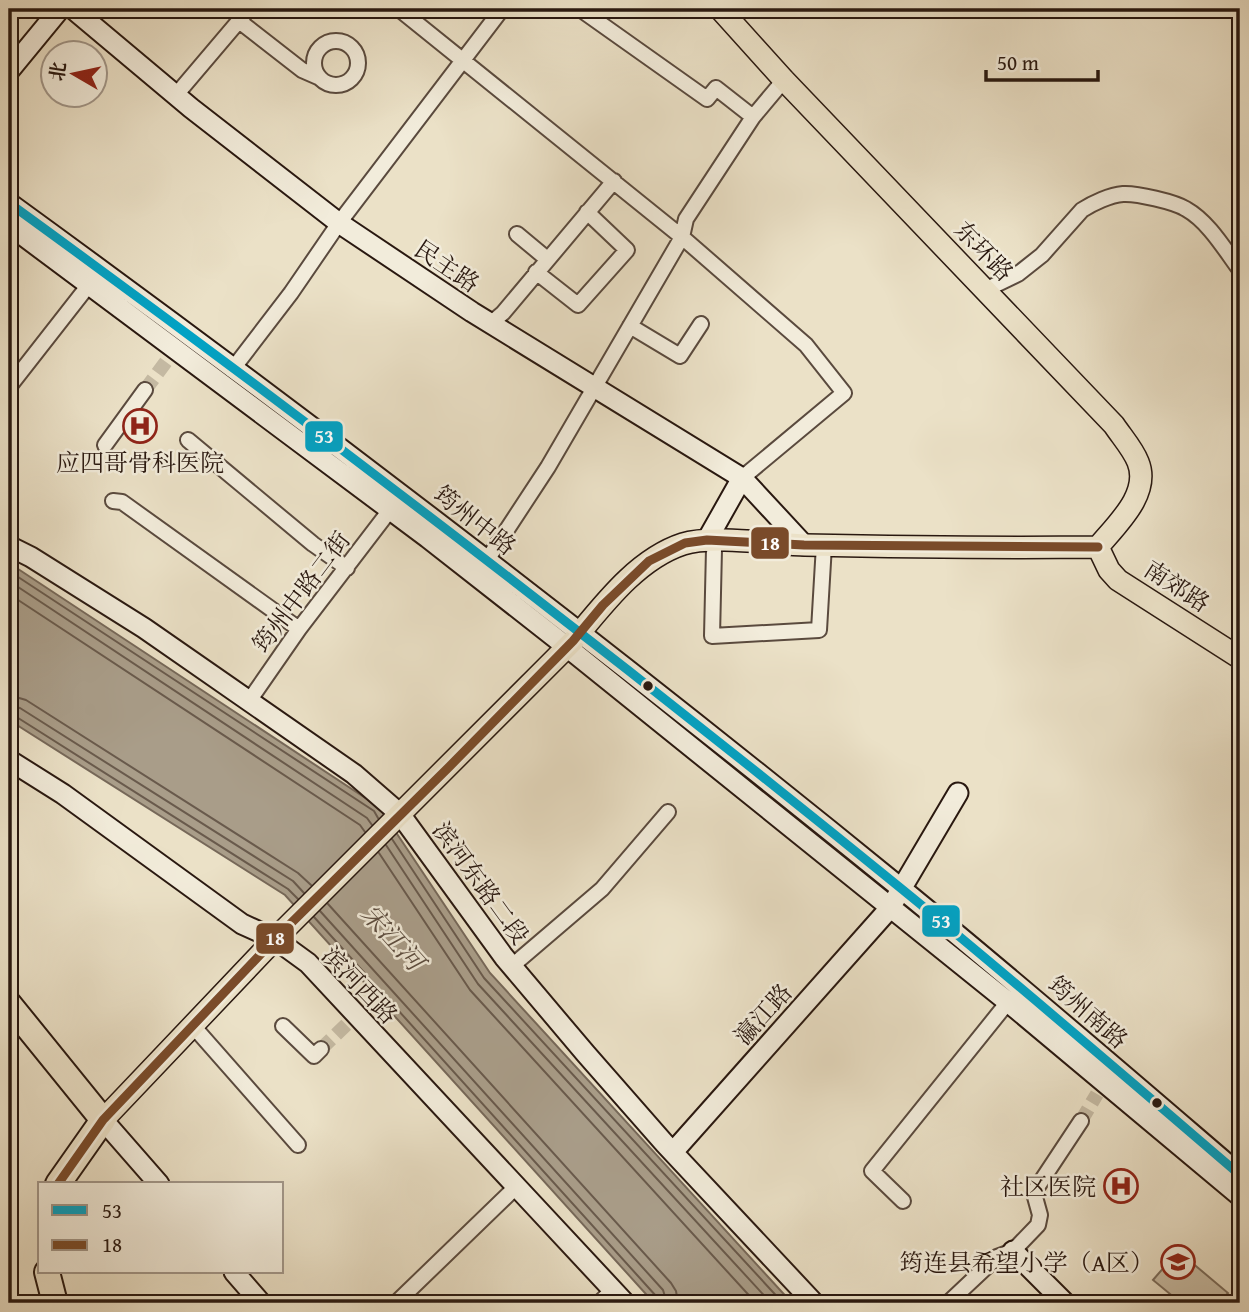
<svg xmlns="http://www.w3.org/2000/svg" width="1249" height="1312" font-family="'Gentium Book Plus','Noto Serif SC',serif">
  <rect width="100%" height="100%" fill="#ebe1c7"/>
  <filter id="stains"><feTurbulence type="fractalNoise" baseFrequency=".00286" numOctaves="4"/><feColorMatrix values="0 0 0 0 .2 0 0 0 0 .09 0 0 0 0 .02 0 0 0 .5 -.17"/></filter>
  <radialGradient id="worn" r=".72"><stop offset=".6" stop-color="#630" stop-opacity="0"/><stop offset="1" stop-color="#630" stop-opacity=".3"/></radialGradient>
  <path fill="#cabfa8" stroke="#7a6c5c" stroke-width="2" d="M 1178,1251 L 1228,1293 L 1219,1303 L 1181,1303 L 1153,1280 Z"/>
  <path fill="#a99d89" stroke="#766859" stroke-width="2" d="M 9,563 L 379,807 L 490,973 L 792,1303 L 654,1303 L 285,895 L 9,720 Z"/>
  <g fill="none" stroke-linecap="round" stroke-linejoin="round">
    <path stroke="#695a4c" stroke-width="2" d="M 9,571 L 374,811 L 378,818
      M 9,581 L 367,818 L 372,825
      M 9,594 L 360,825 L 365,832
      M 9,695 L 26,700 L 298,873 L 311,885
      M 9,706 L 20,708 L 293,881 L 304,893
      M 9,715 L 15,716 L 288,889 L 298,899
      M 392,839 L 484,978 L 783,1303
      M 386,845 L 478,984 L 771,1303
      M 379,853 L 470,990 L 756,1303
      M 328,904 L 671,1283 L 676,1291 L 678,1303
      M 320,911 L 663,1290 L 667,1303
      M 314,917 L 656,1296 L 659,1303"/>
    <path stroke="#c4b9a2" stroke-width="14" stroke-dasharray="14 7" stroke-linecap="butt" d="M 145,390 L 168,359
      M 321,1049 L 349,1022
      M 1081,1121 L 1097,1094"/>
    <g stroke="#5a4a3e" stroke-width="18">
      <path id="street" d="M 399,9 L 682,237 L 806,345 L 844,393 L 742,478
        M 580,9 L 707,99 L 716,88 L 753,117
        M 239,21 L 302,70 L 318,77
        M314 63a22 22 0 1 1 44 0a22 22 0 1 1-44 0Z
        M 176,95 L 249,9
        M 517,234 L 547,259
        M 536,272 L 578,305 L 627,250 L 587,212
        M 985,290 L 1018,274 L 1042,255 L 1082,210 C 1093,203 1110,195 1123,194 C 1136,193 1175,202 1186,209 C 1209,222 1225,250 1240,270
        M 490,324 L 503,313 L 614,181
        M 630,326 L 680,356 L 701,324
        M 232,370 L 291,293 L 339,223 L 502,9
        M 9,387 L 88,286
        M 188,440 L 313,544 L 347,568
        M 105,445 L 145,390
        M 113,501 L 122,502 L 299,629
        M 707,540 L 714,549 L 712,636 L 819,630 L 824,545
        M 487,560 L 548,467 L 682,237 L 686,219 L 753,117 L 784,80
        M 249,701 L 299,629 L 390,510
        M 512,966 L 602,889 L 668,812
        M 283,1026 L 314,1056 L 321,1049
        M 194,1027 L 298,1145
        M 903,1201 L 872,1171 L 1008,1002
        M 396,1303 L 516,1187
        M 599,1303 L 613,1290
        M 948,1303 L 997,1257 L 1013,1251 L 1038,1225 L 1040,1215 L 1035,1197 L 1036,1189 L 1081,1121"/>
    </g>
    <g stroke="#291810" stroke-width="23">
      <path id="secondary" d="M 73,9 L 191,108 L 339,223 L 472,312 L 742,478 L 804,545
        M 9,71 L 60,9
        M 9,203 C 313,424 612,653 903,890 C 1017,983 1128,1079 1240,1175
        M 9,225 L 428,538 L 567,647 L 1008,1002 L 1240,1196
        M 707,540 L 742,478
        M 9,546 L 31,557 L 144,628 L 354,774 L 400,814 L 504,957 L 586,1054 L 665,1144 L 814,1303
        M 9,760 L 63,794 L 242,924 L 275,939 L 308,963 L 625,1303
        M 103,1120 L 159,1184
        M 673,1152 L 890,908 L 958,793
        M 1013,1251 L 1065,1303
        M 234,1272 L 261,1303"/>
    </g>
    <g stroke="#291810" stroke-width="24">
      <path id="primary" d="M 720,9 L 784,80 L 1114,425 C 1122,437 1133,449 1138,462 C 1151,494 1116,525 1098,547
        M 1098,547 L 1109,570 L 1118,580 L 1240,658
        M 103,1120 L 275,939 L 573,641 C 603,605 637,559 683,544 C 711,535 774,544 805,545 C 903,547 1001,548 1098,547"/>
    </g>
    <g stroke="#291810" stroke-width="28">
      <path id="highway" d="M 9,1004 L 103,1120 L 58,1184
        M 47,1272 L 55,1303"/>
    </g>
    <use href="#street" stroke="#f2ecdb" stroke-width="14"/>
    <use href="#secondary" stroke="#f2ecdb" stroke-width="19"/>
    <use href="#primary" stroke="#ebe1c7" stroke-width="21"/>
    <use href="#highway" stroke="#ebe1c7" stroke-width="24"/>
    <g stroke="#f2ecdb" stroke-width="14">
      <path id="bus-1" d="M 9,203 C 313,424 612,653 903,890 C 1017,983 1128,1079 1240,1175"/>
    </g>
    <g stroke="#f2ecdb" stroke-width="14">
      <path id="bus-2" d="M 58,1184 L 103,1120 L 275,939 L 449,767 L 573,641 L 603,605 L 649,561 L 685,543 L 707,540 L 804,545 L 1098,547"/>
    </g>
    <use href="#bus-1" stroke="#02a2c4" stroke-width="9"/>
    <use href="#bus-2" stroke="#7a4b2a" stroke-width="9"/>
  </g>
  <defs>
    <g id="hospital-ring" transform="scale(1.75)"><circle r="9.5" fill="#f2ecdb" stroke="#8f2418" stroke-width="1.5"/><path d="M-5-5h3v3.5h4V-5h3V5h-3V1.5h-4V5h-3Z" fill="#8f2418"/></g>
    <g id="school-ring" transform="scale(1.75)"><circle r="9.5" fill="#f2ecdb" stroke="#8f2418" stroke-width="1.5"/><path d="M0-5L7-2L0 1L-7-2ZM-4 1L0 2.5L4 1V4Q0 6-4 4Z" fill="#8f2418"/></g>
  </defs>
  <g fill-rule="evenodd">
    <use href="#hospital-ring" x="140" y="426"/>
    <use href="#hospital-ring" x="1121" y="1186"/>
    <use href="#school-ring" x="1178" y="1262"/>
  </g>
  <g fill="#291810" stroke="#f2ecdb" stroke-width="2.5">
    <circle cx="648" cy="686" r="6"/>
    <circle cx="1157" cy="1103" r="6"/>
  </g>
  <g text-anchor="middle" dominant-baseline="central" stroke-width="5" stroke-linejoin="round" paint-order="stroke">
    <g font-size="24" fill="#291810" stroke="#f2ecdb">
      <text transform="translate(984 251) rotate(46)">东环路</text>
      <text transform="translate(447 266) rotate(34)">民主路</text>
      <text transform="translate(475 520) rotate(38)">筠州中路</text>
      <text transform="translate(1177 586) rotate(33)">南郊路</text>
      <text transform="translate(301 592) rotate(-53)">筠州中路二街</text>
      <text transform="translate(481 883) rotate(54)">滨河东路二段</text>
      <text transform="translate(360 985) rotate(46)">滨河西路</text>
      <text transform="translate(1088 1012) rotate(41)">筠州南路</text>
      <text transform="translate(763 1014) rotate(-48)">瀛江路</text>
    </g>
    <g font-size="24" fill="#291810" stroke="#f2ecdb" text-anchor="end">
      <text x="140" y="462" text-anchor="middle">应四哥骨科医院</text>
      <text x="1096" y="1186">社区医院</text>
      <text x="1154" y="1262">筠连县希望小学（A区）</text>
    </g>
    <g font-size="26" font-style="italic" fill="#5c4d40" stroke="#f2ecdb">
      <text transform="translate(393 937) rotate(48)">宋江河</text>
    </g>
  </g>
  <g stroke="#f2ecdb" stroke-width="2.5">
    <rect x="304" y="420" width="40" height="33" rx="7" fill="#02a2c4"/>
    <rect x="750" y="526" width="40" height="34" rx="7" fill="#7a4b2a"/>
    <rect x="921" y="904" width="40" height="34" rx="7" fill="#02a2c4"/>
    <rect x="255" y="922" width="40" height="33" rx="7" fill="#7a4b2a"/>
  </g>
  <g font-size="19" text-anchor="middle" font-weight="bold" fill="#fff">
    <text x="324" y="443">53</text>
    <text x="770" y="550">18</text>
    <text x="941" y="928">53</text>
    <text x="275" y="945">18</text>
  </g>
  <rect width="1249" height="1312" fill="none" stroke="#ebe1c7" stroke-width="35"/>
  <rect x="10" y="10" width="1228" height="1291" fill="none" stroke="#291810" stroke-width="3.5"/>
  <rect x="18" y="18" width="1214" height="1277" fill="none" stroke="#291810" stroke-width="2"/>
  <rect x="38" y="1182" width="245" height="91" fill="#f2ecdb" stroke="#a2978a" stroke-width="2"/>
  <rect x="52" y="1205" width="35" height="10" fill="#02a2c4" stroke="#a2978a" stroke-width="2"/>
  <text x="102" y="1218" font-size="21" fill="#291810">53</text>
  <rect x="52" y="1240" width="35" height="10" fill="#7a4b2a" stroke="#a2978a" stroke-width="2"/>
  <text x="102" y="1252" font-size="21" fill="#291810">18</text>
  <g transform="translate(74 74) rotate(279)"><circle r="33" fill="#f2ecdb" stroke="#a2978a" stroke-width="2"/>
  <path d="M0-5L12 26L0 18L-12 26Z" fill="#8f2418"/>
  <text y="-10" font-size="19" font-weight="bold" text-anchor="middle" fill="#291810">北</text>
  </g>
  <path d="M986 70v10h112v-10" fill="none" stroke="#291810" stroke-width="3.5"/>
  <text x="997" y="70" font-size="21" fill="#291810" stroke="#f2ecdb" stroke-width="5" paint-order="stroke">50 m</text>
  <rect width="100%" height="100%" filter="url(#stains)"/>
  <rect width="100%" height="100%" fill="url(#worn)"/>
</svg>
